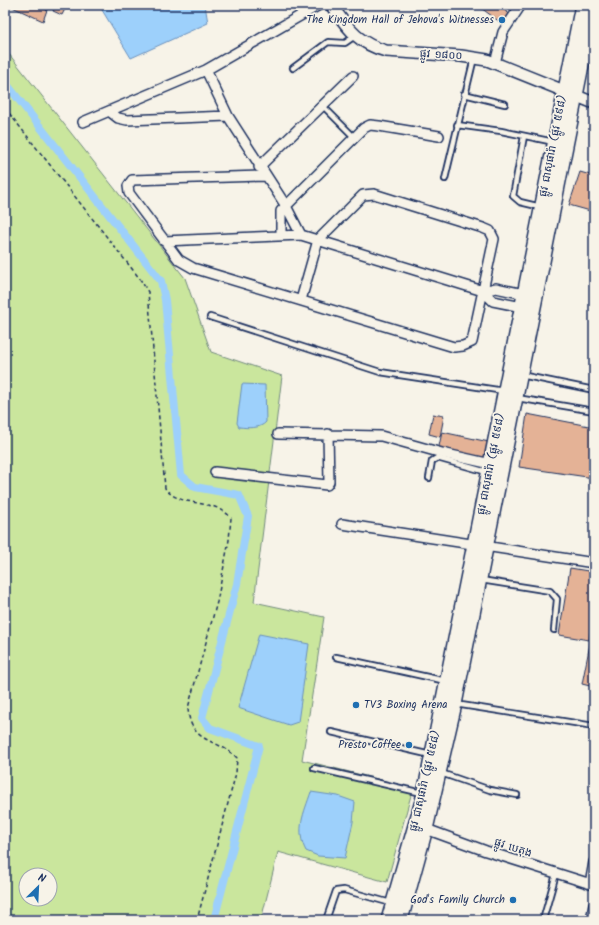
<svg xmlns="http://www.w3.org/2000/svg" width="599" height="925" font-family="Kalam,'Noto Sans Khmer',sans-serif">
  <rect width="100%" height="100%" fill="#f7f3e8"/>
  <filter id="ink" filterUnits="userSpaceOnUse"><feTurbulence type="fractalNoise" baseFrequency=".025" numOctaves="2"/><feDisplacementMap in="SourceGraphic" scale="8" xChannelSelector="R" yChannelSelector="G"/><feConvolveMatrix kernelMatrix="1 2 1 2 8 2 1 2 1" color-interpolation-filters="sRGB"/></filter>
  <g filter="url(#ink)">
    <path fill="#cae69d" stroke="#728a7e" fill-rule="evenodd" d="M 5,49 L 185,278 L 211,352 L 282,376 L 254,602 L 324,617 L 302,760 L 413,788 L 387,882 L 278,852 L 261,920 L 5,920 ZM 26,875 L 50,875 L 50,899 L 26,899 Z"/>
    <path fill="#9dd0fb" stroke="#6990bc" d="M 99,5 L 205,5 L 208,23 L 131,58 Z
      M 242,384 L 265,385 L 266,422 C 260,429 248,428 239,427 L 237,423 Z
      M 259,634 L 309,644 L 298,722 L 289,725 L 238,708 Z
      M 311,792 L 338,796 L 355,802 L 353,822 L 345,858 L 318,856 L 306,851 C 295,830 304,813 311,792 Z"/>
    <g fill="none" stroke-linecap="round" stroke-linejoin="round">
      <path stroke="#9dd0fb" stroke-width="8" d="M 5,82 L 161,281 L 165,300 L 181,475 L 195,487 L 239,495 L 248,516 L 237,584 L 202,718 L 210,728 L 259,746 L 214,920"/>
    </g>
    <path fill="#e4b296" stroke="#1b2f5e" d="M 8,5 L 35,5 L 47,10 L 43,21 Z
      M 55,5 L 67,5 L 62,15 L 53,11 Z
      M 477,5 L 497,5 L 511,15 L 504,25 Z
      M 580,172 L 594,176 L 594,212 L 569,205 Z
      M 433,414 L 444,416 L 440,437 L 429,434 Z
      M 527,414 L 594,427 L 594,478 L 519,467 Z
      M 442,432 L 489,442 L 485,462 L 438,451 Z
      M 570,568 L 594,572 L 594,612 L 589,640 L 559,635 Z
      M 594,624 L 594,687 L 582,684 Z"/>
    <g fill="none" stroke-linecap="round" stroke-linejoin="round">
      <g stroke="#1b2f5e" stroke-width="8">
        <path id="service" d="M 293,68 L 328,42 L 345,43 L 355,36
          M 464,94 L 505,104
          M 323,106 L 355,138
          M 457,125 L 501,131 L 554,142
          M 524,136 L 513,196 L 520,202 L 541,207
          M 445,179 L 474,58
          M 210,317 L 380,372 L 504,391
          M 521,375 L 594,390
          M 517,398 L 594,411
          M 429,478 L 432,461 L 437,458 L 487,472
          M 481,580 L 550,591 L 557,599 L 554,630
          M 336,657 L 446,681
          M 455,704 L 594,726
          M 331,732 L 431,755
          M 314,768 L 422,793
          M 441,773 L 490,790 L 517,795
          M 326,920 L 336,891 L 344,890 L 391,903
          M 543,920 L 556,874"/>
      </g>
      <g stroke="#1b2f5e" stroke-width="12">
        <path id="minor" d="M 495,63 L 503,32 L 521,5
          M 206,70 L 228,116 L 286,206 L 301,235
          M 109,111 L 118,118 L 127,120 L 228,116
          M 83,122 L 206,70 L 319,5
          M 259,167 L 353,76
          M 265,176 L 132,180 L 128,186 L 129,193 L 179,260 L 193,268 L 454,347 L 463,346 L 472,342 L 494,239 L 490,231 L 483,228 L 374,194 L 363,195 L 318,240 L 301,300
          M 281,236 L 281,211 L 364,128 L 370,125 L 379,126 L 439,136
          M 164,241 L 301,235 L 483,291 L 493,301 L 527,308
          M 483,291 L 496,288 L 529,295
          M 278,434 L 381,436 L 442,453 L 491,464
          M 215,472 L 327,485 L 329,482 L 328,434
          M 342,524 L 594,563
          M 426,829 L 486,851 L 594,885
          M 590,884 L 594,862
          M 591,920 L 594,905"/>
      </g>
      <g stroke="#1b2f5e" stroke-width="14">
        <path id="tertiary" d="M 331,5 C 348,28 357,43 386,51 L 461,56 L 487,60 L 594,103"/>
      </g>
      <g stroke="#1b2f5e" stroke-width="16">
        <path id="secondary" d="M 388,920 L 424,794 L 582,5
          M 401,920 L 426,829 L 455,704 L 594,5"/>
      </g>
      <path stroke="#1b2f5e" stroke-width="1.5" stroke-dasharray="4 3" stroke-linecap="butt" d="M 5,108 L 140,279 L 148,292 L 165,488 C 180,509 215,497 231,518 L 229,540 L 217,602 L 188,708 C 190,745 217,737 237,758 L 236,773 L 197,920"/>
      <use href="#service" stroke="#f7f3e8" stroke-width="4.5"/>
      <use href="#minor" stroke="#f7f3e8" stroke-width="9"/>
      <use href="#tertiary" stroke="#f7f3e8" stroke-width="11"/>
      <use href="#secondary" stroke="#f7f3e8" stroke-width="13"/>
    </g>
  </g>
  <g fill="#1f6fb2" stroke="#f7f3e8" stroke-width="1.5">
    <circle cx="502" cy="20" r="4"/>
    <circle cx="356" cy="705" r="4"/>
    <circle cx="409" cy="745" r="4"/>
    <circle cx="513" cy="900" r="4"/>
  </g>
  <g text-anchor="middle" dominant-baseline="central" stroke-width="3.5" stroke-linejoin="round" paint-order="stroke">
    <g font-size="11" fill="#1b2f5e" stroke="#f7f3e8" text-anchor="end">
      <text x="494" y="20">The Kingdom Hall of Jehova's Witnesses</text>
      <text x="364" y="705" text-anchor="start">TV3 Boxing Arena</text>
      <text x="401" y="745">Presto Coffee</text>
      <text x="505" y="900">God's Family Church</text>
    </g>
    <g font-size="11" fill="#1b2f5e" stroke="#f7f3e8">
      <text transform="translate(441 55) rotate(3)">ផ្លូវ ១៨០០</text>
      <text transform="translate(553 146) rotate(-79)">ផ្លូវ ជាសុផារ៉ា (ផ្លូវ ៥៩៨)</text>
      <text transform="translate(491 464) rotate(-79)">ផ្លូវ ជាសុផារ៉ា (ផ្លូវ ៥៩៨)</text>
      <text transform="translate(425 781) rotate(-77)">ផ្លូវ ជាសុផារ៉ា (ផ្លូវ ៥៩៨)</text>
      <text transform="translate(513 848) rotate(18)">ផ្លូវ បេតុង</text>
    </g>
  </g>
  <rect width="599" height="925" fill="none" stroke="#f7f3e8" stroke-width="20"/>
  <rect x="10" y="10" width="579" height="905" fill="none" stroke="#1b2f5e" stroke-width="1.5" filter="url(#ink)"/>
  <g transform="translate(38 887) rotate(24)"><circle r="19" fill="#f7f3e8" stroke="#9fa5b1"/>
  <path d="M0-3L7 15L0 10L-7 15Z" fill="#1f6fb2"/>
  <text y="-6" font-size="11" font-weight="bold" text-anchor="middle" fill="#1b2f5e">N</text>
  </g>
</svg>
